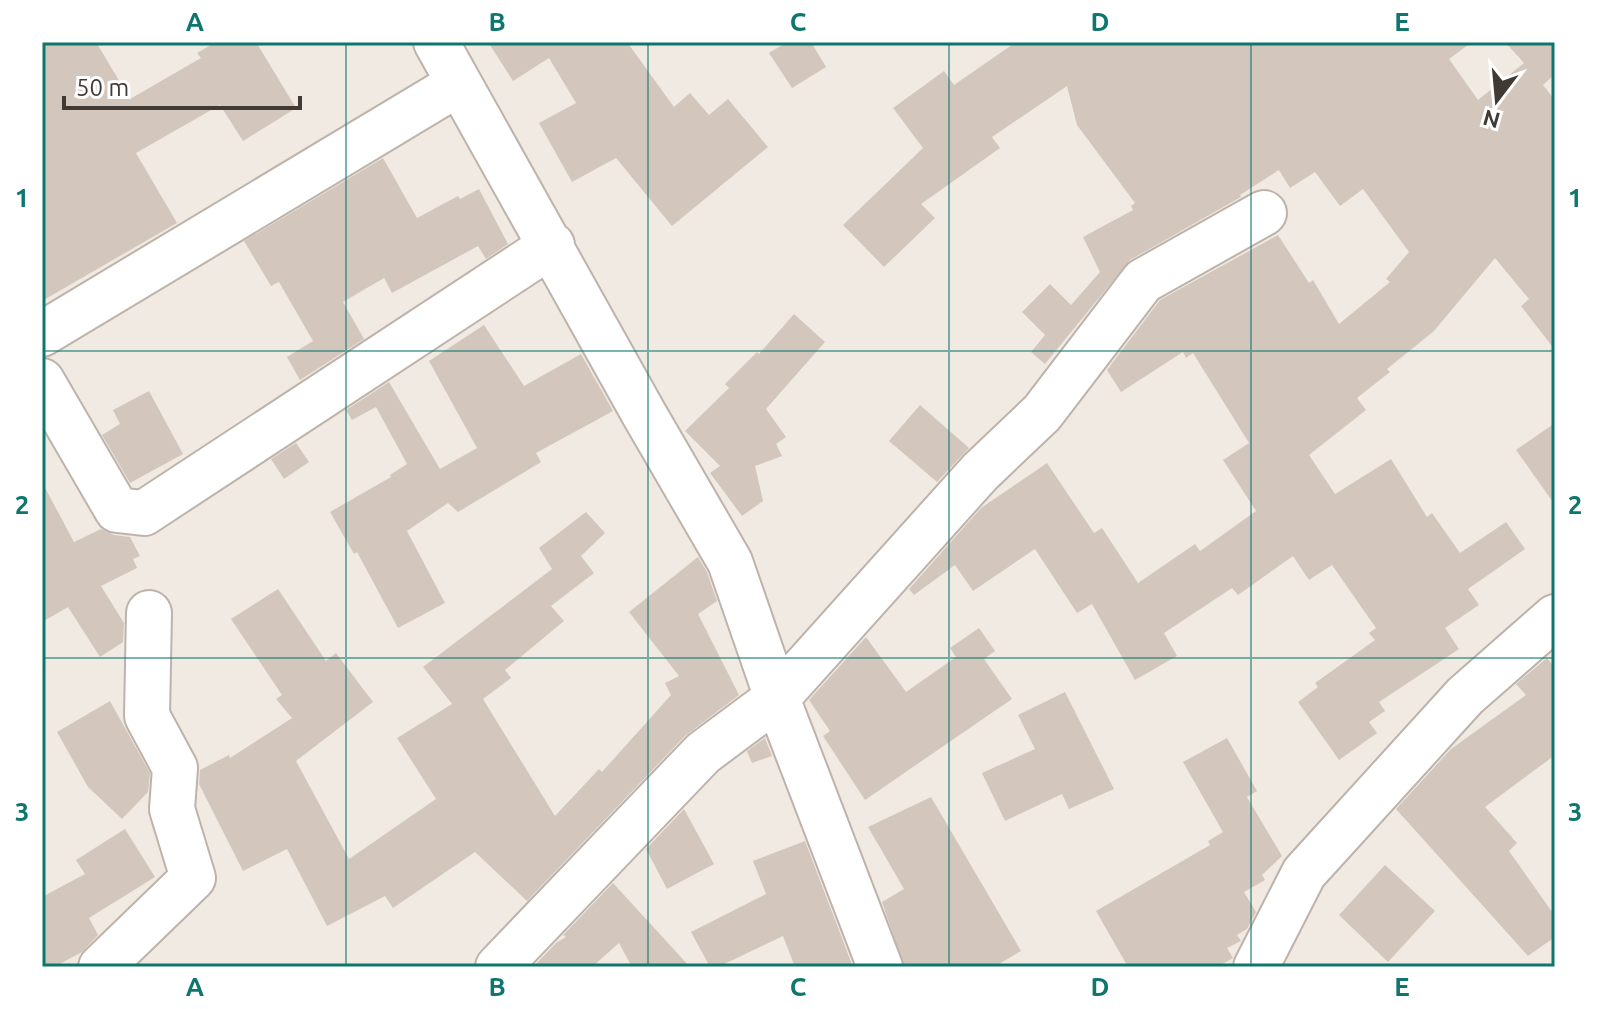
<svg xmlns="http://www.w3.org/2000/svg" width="1597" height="1009" font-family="Ubuntu,sans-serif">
  <rect width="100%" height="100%" fill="#f0eae3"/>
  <path fill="#d3c7bd" d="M 42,42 L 96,42 L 130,99 L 201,58 L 197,53 L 216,42 L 256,42 L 296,108 L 243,141 L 220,105 L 136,153 L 177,223 L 42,301 Z
    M 488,42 L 627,42 L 674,107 L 690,93 L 709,115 L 728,99 L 768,147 L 672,226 L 616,158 L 572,182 L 539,123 L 576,103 L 549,58 L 513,81 Z
    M 787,42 L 811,42 L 826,67 L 792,88 L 769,53 Z
    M 1016,42 L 1472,42 L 1449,59 L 1478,100 L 1524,63 L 1505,42 L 1555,42 L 1555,74 L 1543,85 L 1555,100 L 1555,350 L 1521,306 L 1529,299 L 1495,258 L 1434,331 L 1387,369 L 1390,372 L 1357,398 L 1366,410 L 1309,455 L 1335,494 L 1391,459 L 1427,517 L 1432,513 L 1460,553 L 1506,522 L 1525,549 L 1468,589 L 1479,605 L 1445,628 L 1459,649 L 1379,702 L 1385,711 L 1369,722 L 1377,733 L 1339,760 L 1298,702 L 1318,687 L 1315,683 L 1375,640 L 1369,633 L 1376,628 L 1332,565 L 1309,580 L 1293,556 L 1238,595 L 1232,588 L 1164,633 L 1177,656 L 1135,680 L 1092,604 L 1077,613 L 1035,549 L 973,591 L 955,565 L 914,595 L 909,589 L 981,508 L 1047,463 L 1094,533 L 1102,528 L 1138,583 L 1195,544 L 1200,551 L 1256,511 L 1223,460 L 1249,443 L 1193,353 L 1186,358 L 1183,352 L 1121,392 L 1107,370 L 1160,300 L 1278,235 L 1309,283 L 1313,280 L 1339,324 L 1390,282 L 1386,279 L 1409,252 L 1363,189 L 1340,206 L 1315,172 L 1290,188 L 1279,170 L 1240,195 L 1241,197 L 1130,260 L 1045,364 L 1031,352 L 1045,335 L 1022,312 L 1050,284 L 1071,305 L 1100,272 L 1083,237 L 1133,210 L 1131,206 L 1135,203 L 1077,125 L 1067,86 L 992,137 L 1000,148 L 921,204 L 935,218 L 884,267 L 843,225 L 923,148 L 893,108 L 944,71 L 954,85 Z
    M 383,158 L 417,218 L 458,196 L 460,199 L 479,189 L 508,244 L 486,259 L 478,246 L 392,293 L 384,278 L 343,302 L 364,339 L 300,380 L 287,357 L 313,341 L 279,282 L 271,286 L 244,241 Z
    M 794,314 L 825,342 L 766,409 L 786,437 L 776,444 L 782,456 L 755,466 L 763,501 L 742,516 L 710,473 L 720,466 L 685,431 L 729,388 L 725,384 L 757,352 L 759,354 Z
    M 484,325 L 524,386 L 581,354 L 613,411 L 536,453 L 541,462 L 458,512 L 448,503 L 407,531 L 445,603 L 398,628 L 357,552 L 354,554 L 330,512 L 391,477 L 390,475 L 407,464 L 376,407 L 352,420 L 346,410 L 389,382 L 440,469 L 477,448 L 429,361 Z
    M 149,391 L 183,454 L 130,483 L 102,435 L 120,424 L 113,410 Z
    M 920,405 L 969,448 L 937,482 L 889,441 Z
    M 1555,423 L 1555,505 L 1516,450 Z
    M 296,443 L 309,462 L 284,479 L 271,459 Z
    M 42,482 L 74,542 L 101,529 L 114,535 L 130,537 L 140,556 L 133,559 L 137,568 L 101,586 L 124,623 L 123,642 L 100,657 L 68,607 L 42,622 Z
    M 586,512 L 605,533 L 581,556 L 594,573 L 551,606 L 564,621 L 505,670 L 511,678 L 483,699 L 555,816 L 599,769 L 602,772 L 671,695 L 665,683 L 679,676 L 629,612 L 698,557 L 707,572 L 717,601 L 698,614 L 739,695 L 685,736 L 527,901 L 475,852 L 393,908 L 385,896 L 327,926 L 287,849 L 243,871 L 199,784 L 200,770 L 229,755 L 230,758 L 292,718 L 276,699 L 282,695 L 231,619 L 278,589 L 326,661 L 336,653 L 373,702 L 296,761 L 349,859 L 436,799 L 397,738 L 452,704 L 423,667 L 552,569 L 539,548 Z
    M 979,628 L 995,651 L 984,659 L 1012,699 L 865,800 L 823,736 L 830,731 L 809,700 L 866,637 L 906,692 L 956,657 L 950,648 Z
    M 1547,658 L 1555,668 L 1555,755 L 1485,807 L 1517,843 L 1509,851 L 1555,916 L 1555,937 L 1528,956 L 1396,809 L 1451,749 L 1526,695 L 1516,684 Z
    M 1065,692 L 1114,789 L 1069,809 L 1062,794 L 1005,821 L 982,773 L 1035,749 L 1018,715 Z
    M 110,701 L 150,773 L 148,792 L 122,819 L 88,787 L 57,732 Z
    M 765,738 L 772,756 L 752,763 L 747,751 Z
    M 1227,738 L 1257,791 L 1247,797 L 1282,856 L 1262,875 L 1265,880 L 1244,892 L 1256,912 L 1247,929 L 1237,935 L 1241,941 L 1227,948 L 1233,958 L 1217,967 L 1128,967 L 1096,911 L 1210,845 L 1208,841 L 1223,832 L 1183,762 Z
    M 931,797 L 1021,951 L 994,967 L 904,967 L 882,902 L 904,889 L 868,827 Z
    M 684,809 L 714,864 L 667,889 L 646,849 Z
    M 125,829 L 155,877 L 89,918 L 98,935 L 82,952 L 54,967 L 42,967 L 42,897 L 85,874 L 76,860 Z
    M 805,841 L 853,967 L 795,967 L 783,936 L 718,967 L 710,967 L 691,932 L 766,894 L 753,861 Z
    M 1385,865 L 1435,911 L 1388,962 L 1339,915 Z
    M 613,883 L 690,967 L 632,967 L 619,943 L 592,967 L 533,967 L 556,943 L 566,937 L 563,935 Z"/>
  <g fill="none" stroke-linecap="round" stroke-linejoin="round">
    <g stroke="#bdb3aa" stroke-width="48">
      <path id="minor" d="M 436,42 L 644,414 L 730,562 L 777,698 L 880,967
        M 42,334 L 458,84
        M 42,381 L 117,510 L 144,513 L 552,245
        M 101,967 L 193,878 L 172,809 L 175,768 L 147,716 L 149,613
        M 498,967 L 703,753 L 777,698 L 980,472 L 1042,413 L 1143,281 L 1264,213
        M 1256,967 L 1304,873 L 1465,696 L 1555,617"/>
    </g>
    <use href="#minor" stroke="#fff" stroke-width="44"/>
  </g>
  <path fill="none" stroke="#0f766e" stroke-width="2" stroke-opacity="0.55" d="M 346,42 L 346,967M 648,42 L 648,967M 949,42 L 949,967M 1251,42 L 1251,967M 42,351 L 1555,351M 42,658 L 1555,658"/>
  <rect width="1597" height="1009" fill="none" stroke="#ffffff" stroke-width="88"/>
  <g transform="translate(1497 100) rotate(196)" stroke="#ffffff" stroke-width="6" paint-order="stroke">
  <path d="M0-6L14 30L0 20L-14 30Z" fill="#413a34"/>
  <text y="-12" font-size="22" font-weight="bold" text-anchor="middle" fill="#413a34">N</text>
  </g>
  <path d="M64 96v12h236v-12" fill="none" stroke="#413a34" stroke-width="4"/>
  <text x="76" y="96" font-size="24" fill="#413a34" stroke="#ffffff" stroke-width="6" paint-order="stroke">50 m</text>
  <rect x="44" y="44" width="1509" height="921" fill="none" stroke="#0f766e" stroke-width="3"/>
  <g font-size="26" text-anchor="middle" font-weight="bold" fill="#0f766e">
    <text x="195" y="31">A</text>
    <text x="497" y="31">B</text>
    <text x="798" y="31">C</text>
    <text x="1100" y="31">D</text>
    <text x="1402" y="31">E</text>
    <text x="22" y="207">1</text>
    <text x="1575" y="207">1</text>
    <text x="22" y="514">2</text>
    <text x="1575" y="514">2</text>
    <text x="22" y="821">3</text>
    <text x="1575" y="821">3</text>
    <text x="195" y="996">A</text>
    <text x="497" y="996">B</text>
    <text x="798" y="996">C</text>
    <text x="1100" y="996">D</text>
    <text x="1402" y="996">E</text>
  </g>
</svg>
